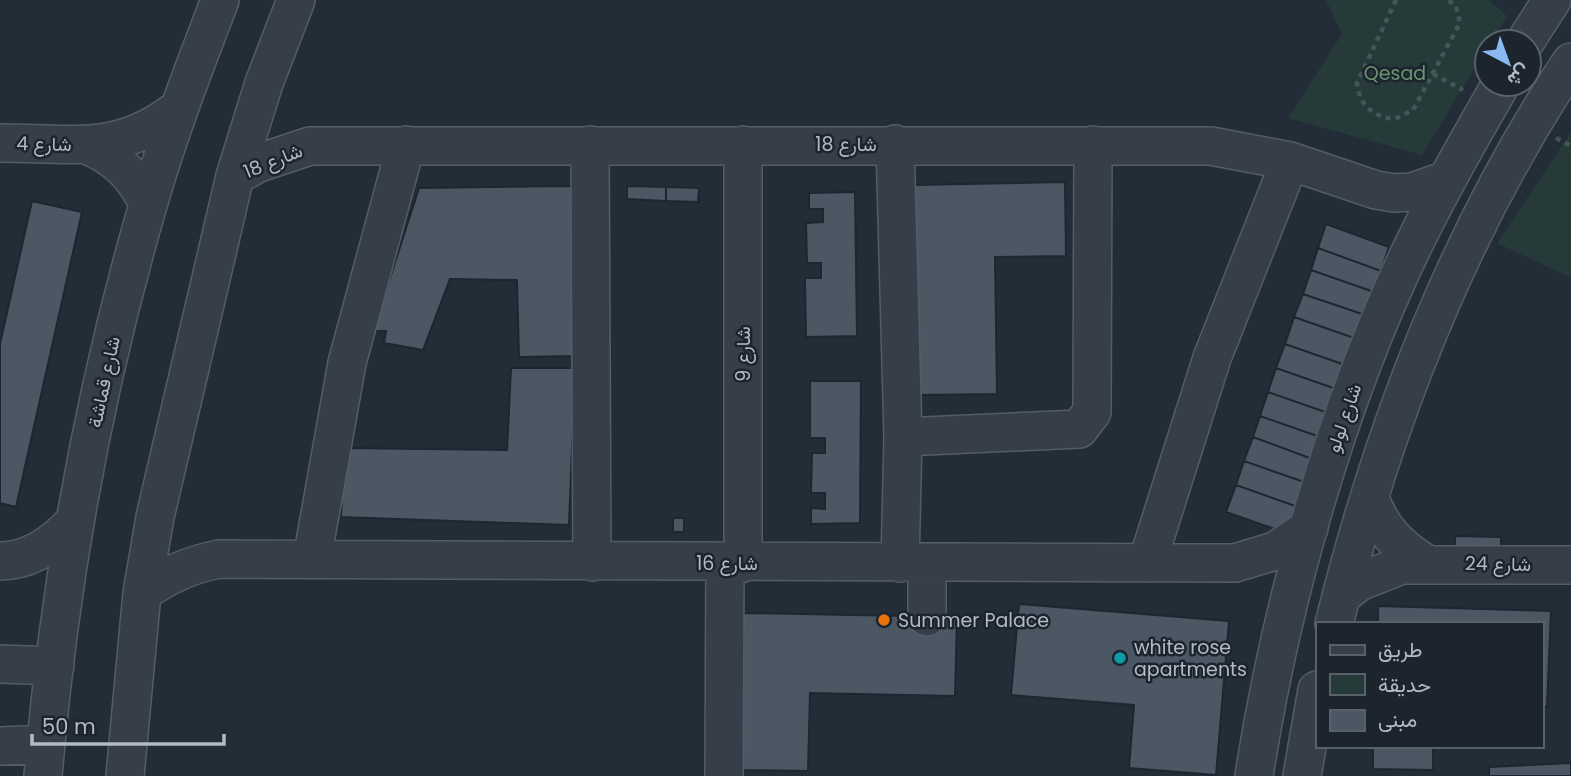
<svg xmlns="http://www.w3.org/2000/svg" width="1571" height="776" font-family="Poppins,Vazirmatn,sans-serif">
  <rect width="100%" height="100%" fill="#232d38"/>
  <path fill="#263a3a" d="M 1326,0 L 1489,0 L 1507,16 L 1491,42 L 1487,42 L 1487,48 L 1422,155 L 1288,118 L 1342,34 Z
    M 1571,132 L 1571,278 L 1497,243 Z"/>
  <path fill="#4b5864" stroke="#1e262f" stroke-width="2" d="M 1065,182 L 1066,256 L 995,257 L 997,394 L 916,395 L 913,185 Z
    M 574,186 L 574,356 L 519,357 L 517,280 L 450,279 L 423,350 L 384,343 L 386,331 L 373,331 L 419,188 Z
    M 627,186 L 666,187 L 666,201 L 627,199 Z
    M 666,187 L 699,188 L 698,202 L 666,201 Z
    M 855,192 L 857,336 L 806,337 L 805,278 L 821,278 L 821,263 L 807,263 L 806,223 L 823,222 L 823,209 L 809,209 L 809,193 Z
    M 32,201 L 82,212 L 16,507 L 0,503 L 0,344 Z
    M 1326,224 L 1389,247 L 1381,271 L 1318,248 Z
    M 1318,248 L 1381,271 L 1374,292 L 1311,270 Z
    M 1311,270 L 1374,292 L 1365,315 L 1303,294 Z
    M 1303,294 L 1365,315 L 1357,339 L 1294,317 Z
    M 1294,317 L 1357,339 L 1348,366 L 1285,344 Z
    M 1285,344 L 1348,366 L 1339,390 L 1276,368 Z
    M 511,368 L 575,368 L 569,525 L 341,517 L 344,448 L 507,450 Z
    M 1276,368 L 1339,390 L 1331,414 L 1268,392 Z
    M 810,381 L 861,381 L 860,523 L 811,524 L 811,508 L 825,509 L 825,493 L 811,493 L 812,453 L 825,453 L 825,438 L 810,438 Z
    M 1268,392 L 1331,414 L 1323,438 L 1260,416 Z
    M 1260,416 L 1323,438 L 1315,460 L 1253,437 Z
    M 1253,437 L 1315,460 L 1307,483 L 1244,461 Z
    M 1244,461 L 1307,483 L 1298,507 L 1236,485 Z
    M 1236,485 L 1298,507 L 1289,534 L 1226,512 Z
    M 673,518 L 684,518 L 684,532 L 673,532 Z
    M 1455,536 L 1501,537 L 1501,551 L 1455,552 Z
    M 1019,604 L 1229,621 L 1216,775 L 1129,768 L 1134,705 L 1011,695 Z
    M 1378,606 L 1551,611 L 1547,707 L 1541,706 L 1541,624 L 1378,624 Z
    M 742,613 L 957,617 L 955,696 L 810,693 L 808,771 L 738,770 Z
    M 1373,746 L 1433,746 L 1433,770 L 1373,769 Z
    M 1571,763 L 1571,776 L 1489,776 L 1489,767 Z"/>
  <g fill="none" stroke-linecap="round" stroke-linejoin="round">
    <g stroke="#545d66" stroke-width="40">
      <path id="minor" d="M 1525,42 L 1552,0
        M 0,143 C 70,143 120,156 179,108
        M 895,144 L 903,437 L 900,563
        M 87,145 C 117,158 134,175 148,204
        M 590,145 L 592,562
        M 743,145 L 743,563
        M 235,176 L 259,163 L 310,146 L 1211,146 L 1290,161 L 1376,190 L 1394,193 L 1412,192 L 1447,180
        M 903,437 L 1079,429 L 1092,412 L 1093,145
        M 1370,498 C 1381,528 1397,546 1425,563
        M 312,559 L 347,363 L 406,145
        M 0,561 C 30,561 56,542 75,521
        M 1147,563 L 1212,358 L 1290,161
        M 142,593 C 167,575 189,565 219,559 L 1235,563 L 1275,551 L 1309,528
        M 1341,596 L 1359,582 L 1402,565 L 1571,565
        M 927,617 L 927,563
        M 1334,624 C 1383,426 1458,232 1571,62
        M 0,664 L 55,666
        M 0,746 L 46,744
        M 43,776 C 59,583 94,390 148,205 C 168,135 194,68 220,0
        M 125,776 L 142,593 L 155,517 L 235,176 L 264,83 L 296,0
        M 724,776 L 725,563
        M 1254,776 C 1281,602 1336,406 1412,248 C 1439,192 1470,138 1501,84
        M 1302,776 L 1317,690"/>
    </g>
    <path stroke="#445758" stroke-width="4.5" stroke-dasharray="5 5" stroke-linecap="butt" d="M 1396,0 L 1357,83 C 1359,105 1373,117 1395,119 L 1413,110 L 1460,23 L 1456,6 L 1448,0
      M 1433,74 L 1463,90
      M 1556,138 L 1571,146"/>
    <use href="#minor" stroke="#363f49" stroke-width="37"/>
  </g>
  <circle fill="#e8710a" stroke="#1c242d" stroke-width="2.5" cx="884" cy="620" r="7"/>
  <circle fill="#0f9aa8" stroke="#1c242d" stroke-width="2.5" cx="1120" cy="658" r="7"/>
  <g text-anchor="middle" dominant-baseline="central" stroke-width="5" stroke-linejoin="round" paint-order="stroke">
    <g font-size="19" fill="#6a9470" stroke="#1c242d">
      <text x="1395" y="73">Qesad</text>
    </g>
    <g font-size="19" fill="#b1bac5" stroke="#1c242d">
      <text transform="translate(44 144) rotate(1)">شارع 4</text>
      <text x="846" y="144">شارع 18</text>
      <text transform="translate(273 161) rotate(-22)">شارع 18</text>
      <text transform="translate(743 354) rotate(-90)">شارع 9</text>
      <text transform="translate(104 382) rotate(-78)">شارع قماشة</text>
      <text transform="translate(1344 418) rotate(-71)">شارع لولو</text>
      <text x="727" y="563">شارع 16</text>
      <text transform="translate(1498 564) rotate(1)">شارع 24</text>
    </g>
    <g font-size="19" fill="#b1bac5" stroke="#1c242d" text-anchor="start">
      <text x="898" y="620">Summer Palace</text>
      <text x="1134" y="647">white rose<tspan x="1134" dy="22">apartments</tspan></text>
    </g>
  </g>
  <rect x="1316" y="622" width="228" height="126" fill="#1c242d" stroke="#58606a" stroke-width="2"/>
  <rect x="1330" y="645" width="35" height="10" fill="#363f49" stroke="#58606a" stroke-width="2"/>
  <text x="1378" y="657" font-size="21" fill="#b1bac5">طريق</text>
  <rect x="1330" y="674" width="35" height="21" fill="#263a3a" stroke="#58606a" stroke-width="2"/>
  <text x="1378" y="692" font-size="21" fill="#b1bac5">حديقة</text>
  <rect x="1330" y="710" width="35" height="21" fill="#4b5864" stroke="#58606a" stroke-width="2"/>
  <text x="1378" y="727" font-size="21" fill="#b1bac5">مبنى</text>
  <g transform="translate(1508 63) rotate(139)"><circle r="33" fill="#1c242d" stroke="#58606a" stroke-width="2"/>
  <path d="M0-5L12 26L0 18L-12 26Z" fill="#8ab9f1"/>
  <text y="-10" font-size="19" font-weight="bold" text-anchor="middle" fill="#b1bac5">ش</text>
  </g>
  <path d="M32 734v10h192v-10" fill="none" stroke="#b1bac5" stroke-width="3.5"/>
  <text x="42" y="734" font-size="21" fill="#b1bac5" stroke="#1c242d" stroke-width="5" paint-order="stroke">50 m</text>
</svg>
